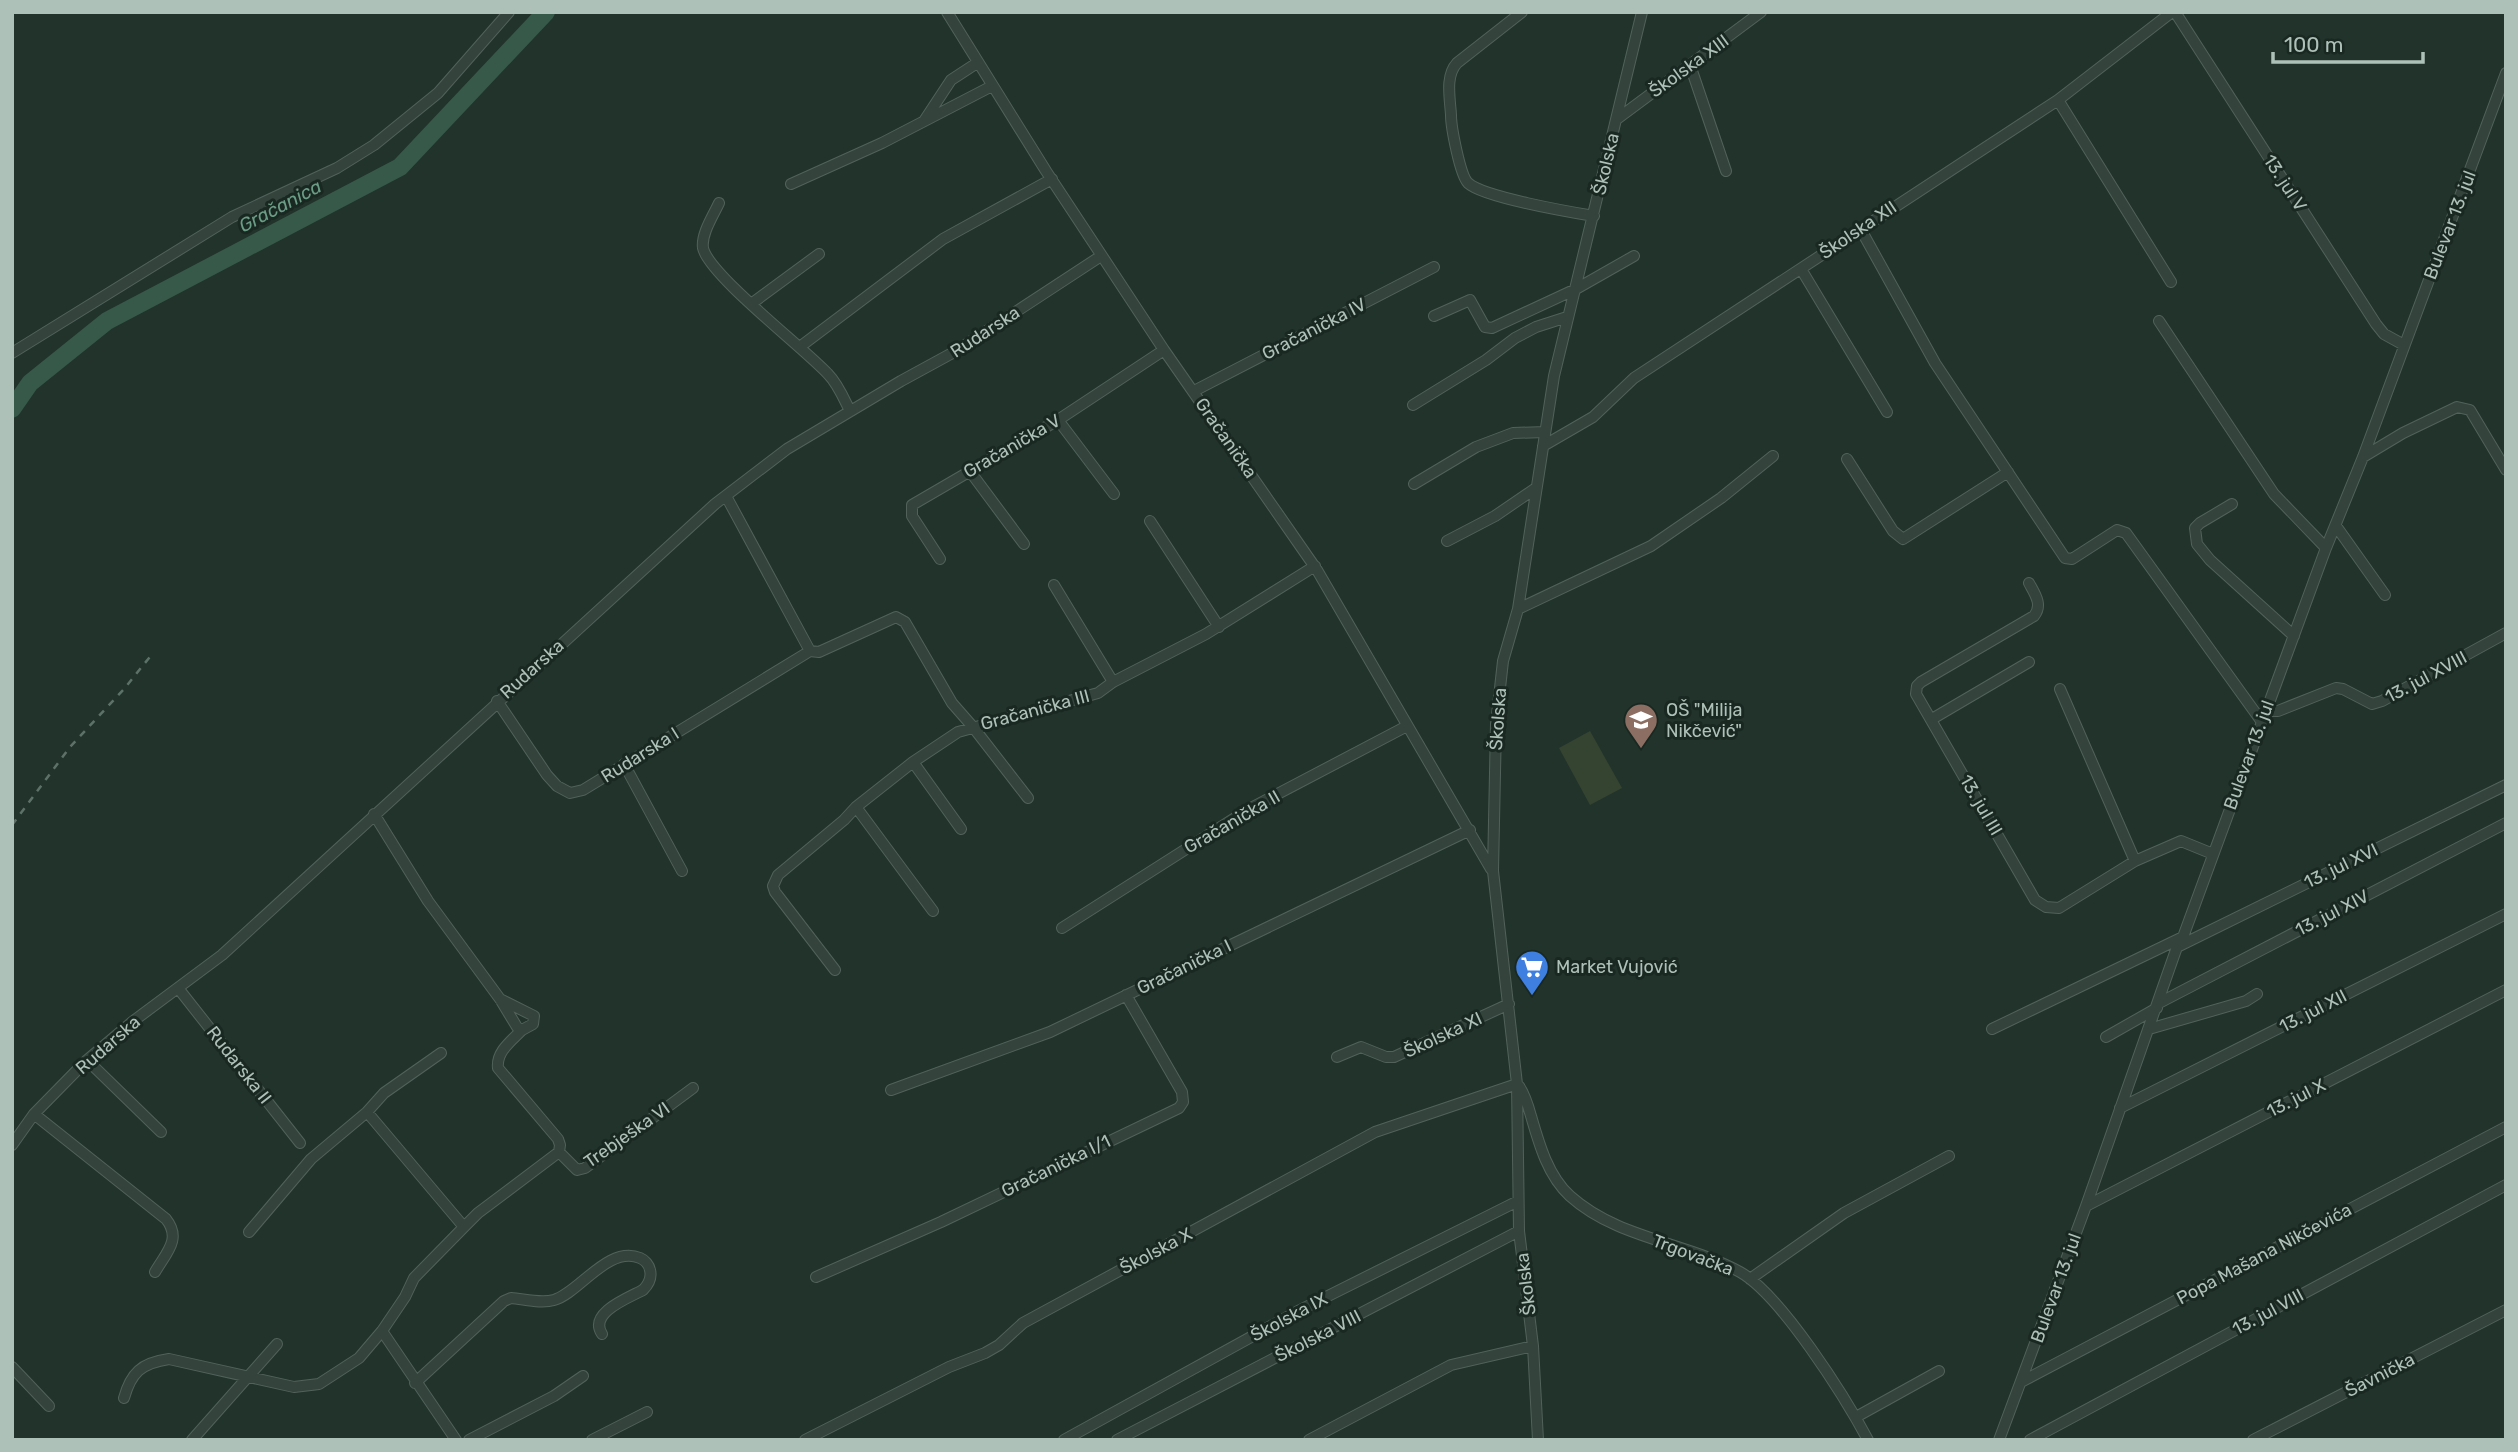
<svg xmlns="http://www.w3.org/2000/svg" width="2518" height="1452" font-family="Rubik,sans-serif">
  <rect width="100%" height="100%" fill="#21332b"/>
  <path fill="#354430" d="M 1590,731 L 1622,788 L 1590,805 L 1559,748 Z"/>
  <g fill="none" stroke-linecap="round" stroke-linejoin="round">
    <path stroke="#37594a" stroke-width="18" d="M 12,409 L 30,383 L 107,321 L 400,167 L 546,12"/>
    <g stroke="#52625b" stroke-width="12">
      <path id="minor" d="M 947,12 L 1046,171 L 1164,350 L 1317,570 L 1491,869
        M 1522,12 L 1457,63 C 1445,76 1450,98 1451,115 C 1451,127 1460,175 1468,183 C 1483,197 1570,212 1594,216
        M 2175,12 L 2376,324 L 2384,334 L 2404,345
        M 1690,65 L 1726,171
        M 2058,100 L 2171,282
        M 1617,119 L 1761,12
        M 924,121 L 951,80 L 977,63
        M 791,184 L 882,143 L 992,86
        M 719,203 C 713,216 701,234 703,248 C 709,275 804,348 828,374 C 838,384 844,399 850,411
        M 1860,228 L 1935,363 L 2065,558 L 2072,559 L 2117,530 L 2126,533 L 2262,722
        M 1801,269 L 1887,412
        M 751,304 L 819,254
        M 1434,316 L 1470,300 L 1485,327 L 1492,328 L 1576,289 L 1634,256
        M 2159,321 L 2274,494 L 2326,548
        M 801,346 L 943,239 L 1052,179
        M 12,353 L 232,217 L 337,168 L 374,145 L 438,93 L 509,12
        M 1194,391 L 1434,267
        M 1413,405 L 1486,360 L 1515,338 L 1536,327 L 1567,317
        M 1058,420 L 1114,494
        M 1543,446 L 1593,417 L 1634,378 L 2058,100 L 2172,12
        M 2363,457 L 2403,433 L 2457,407 L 2470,410 L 2506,470
        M 1847,459 L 1893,531 L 1903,539 L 2008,472
        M 969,470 L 1024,544
        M 1414,484 L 1476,447 L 1513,433 L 1545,432
        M 726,496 L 810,651 L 819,652 L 896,617 L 905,622 L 952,703 L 973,727 L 1028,798
        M 2232,504 L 2200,523 L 2195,528 L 2197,544 L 2210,560 L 2294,636
        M 1150,521 L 1219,627
        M 2336,526 L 2385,595
        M 1447,541 L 1495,516 L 1536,488
        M 940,559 L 912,516 L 912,505 L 1058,420 L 1164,350
        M 2029,583 C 2035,594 2043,605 2034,616 L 1921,682 L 1917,686 L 1916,694 L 2035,900 L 2046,907 L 2059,908 L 2135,861 L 2181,841 L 2213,854
        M 1054,585 L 1113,682
        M 1518,609 L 1651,546 L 1721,498 L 1773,456
        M 2060,689 L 2135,861
        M 497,701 L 547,775 L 557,786 L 570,793 L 583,790 L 810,651
        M 2266,711 L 2278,711 L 2336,688 L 2343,689 L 2372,704 L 2382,701 L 2506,633
        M 1932,719 L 2029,662
        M 913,762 L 961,829
        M 624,764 L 682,871
        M 856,807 L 933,911
        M 374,814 L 428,901 L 500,999 L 517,1027 L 522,1030 L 533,1024 L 534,1016 L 500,999
        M 1062,928 L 1249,809 L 1407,726
        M 2177,947 L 2506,785
        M 835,970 L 775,892 L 773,886 L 778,875 L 844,820 L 856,807 L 913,762 L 958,732 L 1098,693 L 1113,682 L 1206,634 L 1315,566
        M 178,988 L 300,1143
        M 2159,1003 L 2506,823
        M 1992,1029 L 2183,937
        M 2149,1029 L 2246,1001 L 2257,994
        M 522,1030 C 511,1041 496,1052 498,1068 L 558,1139 L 560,1145 L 559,1152
        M 2106,1037 L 2157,1008
        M 1337,1057 L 1361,1047 L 1386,1057 L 1394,1057 L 1509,1004
        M 87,1060 L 161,1132
        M 1519,1086 C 1525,1095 1528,1105 1531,1116 C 1539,1144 1548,1176 1570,1196 C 1618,1239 1686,1242 1740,1272 C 1781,1295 1845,1397 1868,1440
        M 891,1090 L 1050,1032 L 1470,830
        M 2120,1108 L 2506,914
        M 367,1112 L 464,1227
        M 34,1114 L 166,1219 C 182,1239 166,1253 155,1272
        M 12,1145 L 34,1114 L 87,1060 L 132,1022 L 222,955 L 715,504 L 787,449 L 901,381 L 956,351 L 1101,256
        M 2086,1206 L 2506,990
        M 249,1232 L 311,1159 L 367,1112 L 384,1093 L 441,1053
        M 816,1277 L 941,1222 L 1179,1108 L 1183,1102 L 1182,1092 L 1126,995
        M 1750,1279 L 1844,1213 L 1949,1156
        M 382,1331 L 456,1440
        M 12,1367 L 49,1406
        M 2021,1382 L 2506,1127
        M 415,1383 L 504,1301 L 511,1298 C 524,1299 541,1304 554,1300 C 579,1293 608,1245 640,1258 C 645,1260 649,1265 650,1270 C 652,1278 648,1285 643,1290 C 628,1298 588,1313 602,1334
        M 124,1398 C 131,1373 141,1363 169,1359 L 294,1387 L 319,1384 L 359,1358 L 382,1331 L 405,1297 L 414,1278 L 464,1227 L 478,1213 L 559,1152 L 577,1170 L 585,1168 L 693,1088
        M 1856,1417 L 1939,1371
        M 192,1440 L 277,1344
        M 469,1440 L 554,1396 L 583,1376
        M 592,1440 L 647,1412
        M 805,1440 L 949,1367 L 985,1353 L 999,1345 L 1023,1323 L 1375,1132 L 1517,1084
        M 1064,1440 L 1300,1310 L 1518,1201
        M 1117,1440 L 1519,1231
        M 1309,1440 L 1451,1365 L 1533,1346
        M 1538,1440 L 1533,1346 L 1519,1231 L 1517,1084 L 1493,871 L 1496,724 L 1503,661 L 1518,609 L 1554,376 L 1642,12
        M 1999,1440 L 2086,1206 L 2177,947 L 2183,937 L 2326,548 L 2363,457 L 2506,73
        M 2030,1440 L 2506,1185
        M 2253,1440 L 2506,1310"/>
    </g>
    <use href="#minor" stroke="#34443d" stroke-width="10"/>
    <path stroke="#5e7169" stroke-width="2.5" stroke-dasharray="7 7" stroke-linecap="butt" d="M 12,825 L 70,747 L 124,689 L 153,653"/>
  </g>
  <defs>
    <g id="school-pin" transform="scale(1.75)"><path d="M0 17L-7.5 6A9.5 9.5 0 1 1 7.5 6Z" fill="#8d6e63" stroke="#1a2822"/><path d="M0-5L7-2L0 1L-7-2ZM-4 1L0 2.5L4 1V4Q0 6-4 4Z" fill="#fff"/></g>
    <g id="supermarket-pin" transform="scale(1.75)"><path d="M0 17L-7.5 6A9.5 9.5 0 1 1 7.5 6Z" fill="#3f7fe0" stroke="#1a2822"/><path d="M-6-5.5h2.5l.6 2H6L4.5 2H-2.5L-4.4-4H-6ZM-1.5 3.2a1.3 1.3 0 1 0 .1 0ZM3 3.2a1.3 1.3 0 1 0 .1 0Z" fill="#fff"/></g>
  </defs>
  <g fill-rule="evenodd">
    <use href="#school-pin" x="1641" y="720"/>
    <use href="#supermarket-pin" x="1532" y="967"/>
  </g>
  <g text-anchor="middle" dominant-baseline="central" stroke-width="6" stroke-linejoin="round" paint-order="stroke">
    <g font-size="18" fill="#aec1b9" stroke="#1a2822">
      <text transform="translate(1689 66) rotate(-36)">Školska XIII</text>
      <text transform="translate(1606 164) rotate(-77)">Školska</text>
      <text transform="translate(2285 183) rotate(57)">13. jul V</text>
      <text transform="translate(2450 225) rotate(-69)">Bulevar 13. jul</text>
      <text transform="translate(1858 230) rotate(-34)">Školska XII</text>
      <text transform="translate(1314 329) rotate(-27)">Gračanička IV</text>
      <text transform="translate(985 332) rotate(-33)">Rudarska</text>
      <text transform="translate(1226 438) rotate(55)">Gračanička</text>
      <text transform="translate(1012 446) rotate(-30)">Gračanička V</text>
      <text transform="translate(532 669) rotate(-42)">Rudarska</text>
      <text transform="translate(2426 677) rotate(-28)">13. jul XVIII</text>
      <text transform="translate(1035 710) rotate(-15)">Gračanička III</text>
      <text transform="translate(1498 719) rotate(-86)">Školska</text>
      <text transform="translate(640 755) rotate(-32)">Rudarska I</text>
      <text transform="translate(2249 755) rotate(-70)">Bulevar 13. jul</text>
      <text transform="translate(1981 805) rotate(60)">13. jul III</text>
      <text transform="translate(1232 822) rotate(-30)">Gračanička II</text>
      <text transform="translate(2341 866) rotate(-26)">13. jul XVI</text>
      <text transform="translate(2332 913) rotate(-27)">13. jul XIV</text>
      <text transform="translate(1184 967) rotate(-26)">Gračanička I</text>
      <text transform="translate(2313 1011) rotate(-27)">13. jul XII</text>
      <text transform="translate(1443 1035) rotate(-25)">Školska XI</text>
      <text transform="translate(108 1045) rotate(-41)">Rudarska</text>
      <text transform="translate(239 1065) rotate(52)">Rudarska II</text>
      <text transform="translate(2296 1098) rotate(-27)">13. jul X</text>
      <text transform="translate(627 1135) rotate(-35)">Trebješka VI</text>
      <text transform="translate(1056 1166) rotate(-26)">Gračanička I/1</text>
      <text transform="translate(1156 1251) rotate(-28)">Školska X</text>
      <text transform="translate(2264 1254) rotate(-28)">Popa Mašana Nikčevića</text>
      <text transform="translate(1693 1255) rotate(21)">Trgovačka</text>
      <text transform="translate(1526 1284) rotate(-97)">Školska</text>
      <text transform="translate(2056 1288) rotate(-70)">Bulevar 13. jul</text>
      <text transform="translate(2268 1312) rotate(-28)">13. jul VIII</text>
      <text transform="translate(1289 1317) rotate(-28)">Školska IX</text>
      <text transform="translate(1318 1336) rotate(-27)">Školska VIII</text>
      <text transform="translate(2380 1375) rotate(-27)">Šavnička</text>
    </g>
    <g font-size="18" fill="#aec1b9" stroke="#1a2822" text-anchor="start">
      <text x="1666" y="710">OŠ "Milija<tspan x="1666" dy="21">Nikčević"</tspan></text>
      <text x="1556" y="967">Market Vujović</text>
    </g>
    <g font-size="19" font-style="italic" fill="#6b9c86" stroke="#1a2822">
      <text transform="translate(280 206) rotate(-28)">Gračanica</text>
    </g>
  </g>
  <rect width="2518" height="1452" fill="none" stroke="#aec1b9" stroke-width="28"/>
  <path d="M2273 52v10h150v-10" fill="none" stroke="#aec1b9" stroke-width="3.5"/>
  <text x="2284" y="52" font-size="21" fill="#aec1b9" stroke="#1a2822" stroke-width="5" paint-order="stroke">100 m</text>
</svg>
